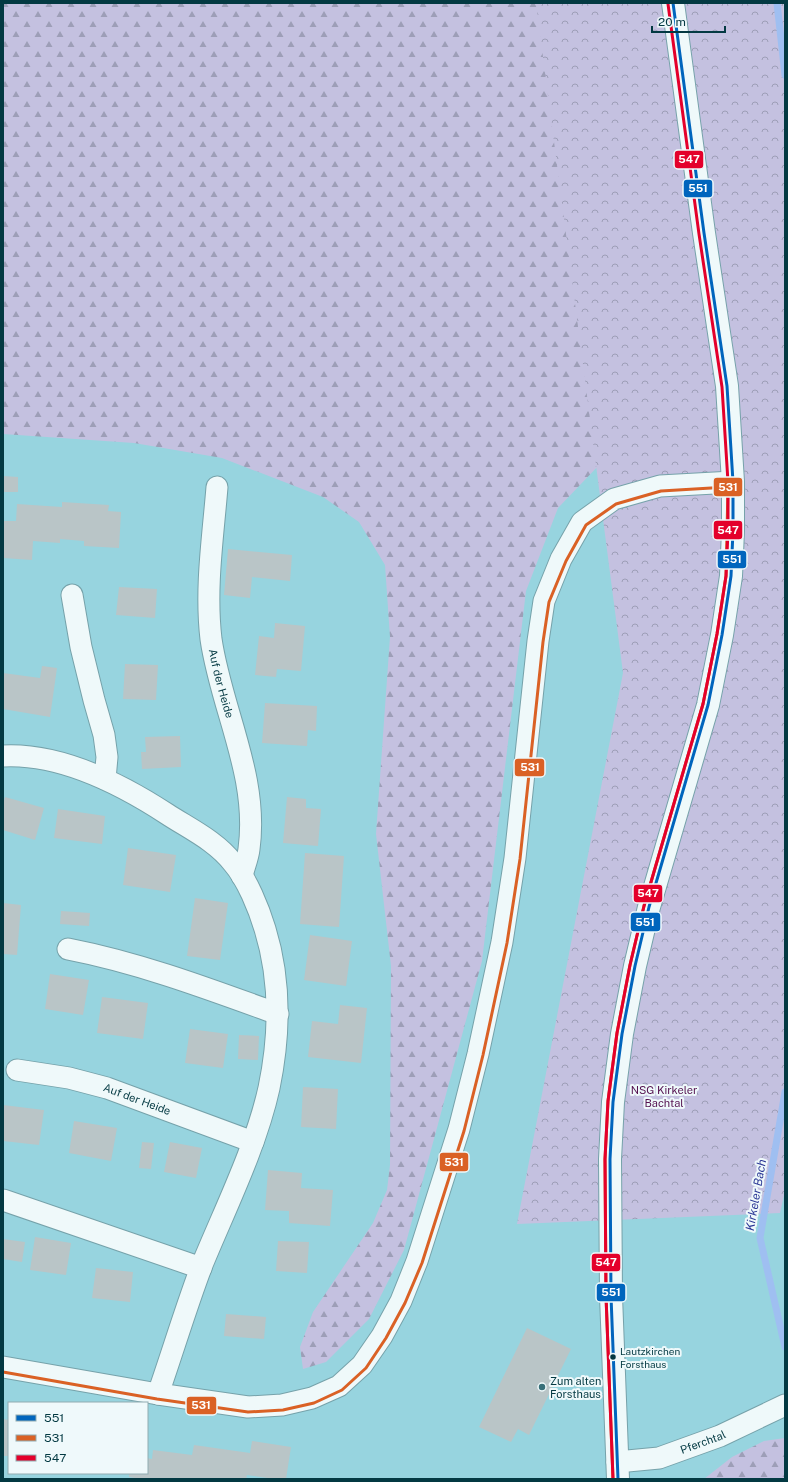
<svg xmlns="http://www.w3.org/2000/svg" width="788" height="1482" font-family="'Public Sans',sans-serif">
  <defs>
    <pattern id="forest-firs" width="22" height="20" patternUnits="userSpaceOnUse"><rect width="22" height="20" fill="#c4c1e0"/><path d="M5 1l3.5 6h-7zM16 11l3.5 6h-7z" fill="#9d9eb7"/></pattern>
    <pattern id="park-crowns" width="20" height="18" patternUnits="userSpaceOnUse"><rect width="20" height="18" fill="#c4c1e0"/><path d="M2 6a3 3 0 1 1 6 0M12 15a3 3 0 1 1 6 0" fill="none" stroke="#9d9eb7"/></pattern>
  </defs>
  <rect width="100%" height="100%" fill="#97d4df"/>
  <path fill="url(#forest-firs)" d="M 3,3 L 660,3 L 645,417 L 558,508 L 526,591 L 482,961 L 404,1250 L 369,1319 L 326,1362 L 303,1369 L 300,1347 L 313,1312 L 373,1223 L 387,1190 L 390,1165 L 391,966 L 376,834 L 390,637 L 385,565 L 359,522 L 323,497 L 222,458 L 134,443 L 3,434 Z
    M 785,1438 L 785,1479 L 704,1479 L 732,1457 L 764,1441 Z"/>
  <path fill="url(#park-crowns)" d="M 536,3 L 785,3 L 785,1191 L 780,1213 L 517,1224 L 623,673 Z"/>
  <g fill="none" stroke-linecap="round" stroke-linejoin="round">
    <path stroke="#9fbff1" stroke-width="7" d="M 777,3 L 785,75
      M 785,1092 L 760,1238 L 785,1347"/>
  </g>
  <path fill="#b9c5c7" d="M 3,476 L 18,477 L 18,492 L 3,492 Z
    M 62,502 L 109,505 L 108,511 L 121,512 L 119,548 L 84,546 L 84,541 L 60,539 L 60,543 L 33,541 L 32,560 L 3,558 L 3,521 L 16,521 L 17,504 L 62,507 Z
    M 228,549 L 292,555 L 290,581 L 252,577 L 250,598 L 224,595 Z
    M 119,587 L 157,589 L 155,618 L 116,615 Z
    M 275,623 L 305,626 L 301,671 L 277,669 L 276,677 L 255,675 L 259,636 L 274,638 Z
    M 125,664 L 158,665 L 156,700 L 123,699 Z
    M 42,666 L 57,668 L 50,717 L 3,709 L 3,673 L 40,678 Z
    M 265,703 L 317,706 L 316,731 L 308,730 L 307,746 L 262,743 Z
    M 180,736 L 181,767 L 142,769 L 141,752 L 146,752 L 145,737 Z
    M 5,797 L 44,808 L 35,840 L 3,830 L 3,804 Z
    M 287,797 L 306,799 L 306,808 L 321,809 L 318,846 L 283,843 Z
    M 58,809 L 105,816 L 102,844 L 54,838 Z
    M 128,848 L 176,855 L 170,892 L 123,885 Z
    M 305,853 L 344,856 L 339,927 L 300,924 Z
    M 195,898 L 228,903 L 220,960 L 187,956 Z
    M 3,903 L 21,905 L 17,955 L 3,954 Z
    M 61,911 L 90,913 L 89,926 L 60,924 Z
    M 310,935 L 352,941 L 346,986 L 304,980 Z
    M 50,974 L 89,980 L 83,1015 L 45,1009 Z
    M 102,997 L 148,1003 L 143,1039 L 97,1033 Z
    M 340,1005 L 367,1008 L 361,1063 L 308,1057 L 312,1021 L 338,1024 Z
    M 190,1029 L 228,1034 L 223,1068 L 185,1063 Z
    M 239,1035 L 259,1036 L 258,1060 L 238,1059 Z
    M 303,1087 L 338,1089 L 336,1129 L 301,1127 Z
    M 3,1105 L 44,1110 L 39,1145 L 3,1141 Z
    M 74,1121 L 117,1128 L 111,1161 L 69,1153 Z
    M 142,1142 L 154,1143 L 151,1169 L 139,1168 Z
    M 170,1142 L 202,1148 L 196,1178 L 164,1172 Z
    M 268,1170 L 302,1173 L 301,1188 L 333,1190 L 330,1226 L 289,1223 L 289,1211 L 265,1210 Z
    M 35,1237 L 71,1243 L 66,1275 L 30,1270 Z
    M 3,1239 L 25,1242 L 22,1262 L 3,1259 Z
    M 278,1241 L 309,1242 L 307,1273 L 276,1271 Z
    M 96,1268 L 133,1272 L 130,1302 L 92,1298 Z
    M 226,1314 L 266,1317 L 264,1339 L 224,1336 Z
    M 527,1328 L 571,1349 L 529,1435 L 518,1429 L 511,1442 L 479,1427 Z
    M 3,1419 L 9,1420 L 9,1456 L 3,1456 Z
    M 252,1441 L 291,1447 L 286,1479 L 274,1479 L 247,1475 L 246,1479 L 141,1479 L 129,1477 L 129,1473 L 147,1473 L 147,1458 L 152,1459 L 153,1450 L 192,1455 L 194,1445 L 250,1453 Z"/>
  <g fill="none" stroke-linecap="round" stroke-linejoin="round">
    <g stroke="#76a2aa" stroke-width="23">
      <g id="street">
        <path id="s1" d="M 217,487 C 213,537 205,588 211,639 C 221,709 259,776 249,849 C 248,858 244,867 242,876"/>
        <path d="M 72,595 L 81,647 L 94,700 L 104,735 L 107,757 L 105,779"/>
        <path d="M 3,756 C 59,753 121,784 167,814 C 190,829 216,841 233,863 C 247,879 259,909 265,929 C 281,981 280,1035 269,1088 C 256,1147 225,1209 202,1265 C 186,1307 173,1351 158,1394"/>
        <path d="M 68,949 C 140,963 209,989 278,1014"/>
        <path id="s2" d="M 17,1070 L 69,1078 L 107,1088 L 253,1142"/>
        <path d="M 3,1200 L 201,1268"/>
        <path d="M 3,1367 L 158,1394 L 248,1407 L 282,1405 L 312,1398 L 339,1386 L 362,1365 L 382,1336 L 401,1301 L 417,1261 L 459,1129 L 478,1054 L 502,942 L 515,858 L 538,641 L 544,601 L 561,559 L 582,522 L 614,499 L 660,486 L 733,482"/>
        <path id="s3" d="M 617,1462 L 659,1458 L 720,1436 L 785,1405"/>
      </g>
    </g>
    <g stroke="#76a2aa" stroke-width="24">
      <path id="secondary" d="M 618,1479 L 611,1296 L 610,1159 L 613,1102 L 622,1034 L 635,966 L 649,907 L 708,705 L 722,635 L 731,576 L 733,531 L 733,482 L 727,386 L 704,233 L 673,3"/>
    </g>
    <use href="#street" stroke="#eff9fa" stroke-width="21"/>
    <use href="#secondary" stroke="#eff9fa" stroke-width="22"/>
    <g stroke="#eff9fb" stroke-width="6">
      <path id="bus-1" d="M 618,1479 L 611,1296 L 610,1159 L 613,1102 L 622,1034 L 635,966 L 649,907 L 708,705 L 722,635 L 731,576 L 733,531 L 733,482 L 727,386 L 704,233 L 673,3"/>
    </g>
    <g stroke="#eff9fb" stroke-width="6">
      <path id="bus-2" d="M 3,1372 L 157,1399 L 248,1412 L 283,1410 L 314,1403 L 342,1390 L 366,1368 L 386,1338 L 405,1303 L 422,1263 L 464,1131 L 483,1055 L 507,943 L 520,859 L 543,642 L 549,602 L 566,561 L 586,525 L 616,504 L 661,491 L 728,487 L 726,576 L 717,634 L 703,704 L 644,906 L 630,965 L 617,1033 L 608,1101 L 605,1159 L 606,1296 L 613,1479"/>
    </g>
    <g stroke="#eff9fb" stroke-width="6">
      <path id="bus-3" d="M 613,1479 L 606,1296 L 605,1159 L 608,1101 L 617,1033 L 630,965 L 644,906 L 703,704 L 717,634 L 726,576 L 728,531 L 728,482 L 722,387 L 699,234 L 668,4"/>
    </g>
    <use href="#bus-1" stroke="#0065bd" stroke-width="3"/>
    <use href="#bus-2" stroke="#da6125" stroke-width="3"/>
    <use href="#bus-3" stroke="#e4002b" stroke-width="3"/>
  </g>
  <circle fill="#033942" stroke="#eff9fb" stroke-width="1.5" cx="613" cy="1357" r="3.5"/>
  <circle fill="#376f79" stroke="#eff9fb" stroke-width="1.5" cx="542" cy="1387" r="4"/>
  <g text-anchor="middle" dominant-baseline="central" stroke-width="4" stroke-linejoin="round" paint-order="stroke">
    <g font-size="10" fill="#033942" stroke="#eff9fb" text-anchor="start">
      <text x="620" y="1351">Lautzkirchen<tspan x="620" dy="13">Forsthaus</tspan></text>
    </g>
    <g font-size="11" fill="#033942" stroke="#eff9fb">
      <text stroke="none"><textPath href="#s1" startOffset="198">Auf der Heide</textPath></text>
      <text stroke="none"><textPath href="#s2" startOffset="124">Auf der Heide</textPath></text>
      <text stroke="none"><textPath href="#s3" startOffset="89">Pferchtal</textPath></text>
    </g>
    <g font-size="11" fill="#551250" stroke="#eff9fb">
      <text x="664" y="1090">NSG Kirkeler<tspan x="664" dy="13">Bachtal</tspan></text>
    </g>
    <g font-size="11" fill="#033942" stroke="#eff9fb" text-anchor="start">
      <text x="550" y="1381">Zum alten<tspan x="550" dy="13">Forsthaus</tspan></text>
    </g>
    <g font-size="12" font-style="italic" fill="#2b3896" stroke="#eff9fb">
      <text transform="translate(756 1195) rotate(-80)">Kirkeler Bach</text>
    </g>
  </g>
  <g stroke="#eff9fb" stroke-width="1.5">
    <rect x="674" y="150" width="30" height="19" rx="4" fill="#e4002b"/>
    <rect x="683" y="179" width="30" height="19" rx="4" fill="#0065bd"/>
    <rect x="713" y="477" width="30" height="20" rx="4" fill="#da6125"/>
    <rect x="713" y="520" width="30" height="20" rx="4" fill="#e4002b"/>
    <rect x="717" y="550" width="30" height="19" rx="4" fill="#0065bd"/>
    <rect x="514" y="758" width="31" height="19" rx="4" fill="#da6125"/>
    <rect x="633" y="884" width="30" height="19" rx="4" fill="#e4002b"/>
    <rect x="630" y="912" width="31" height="20" rx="4" fill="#0065bd"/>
    <rect x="439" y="1152" width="30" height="20" rx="4" fill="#da6125"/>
    <rect x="591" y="1253" width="30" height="19" rx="4" fill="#e4002b"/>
    <rect x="596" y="1283" width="30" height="19" rx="4" fill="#0065bd"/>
    <rect x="186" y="1396" width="31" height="19" rx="4" fill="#da6125"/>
  </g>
  <g font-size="11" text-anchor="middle" font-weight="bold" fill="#fff">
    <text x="689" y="163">547</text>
    <text x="698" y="192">551</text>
    <text x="728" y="491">531</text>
    <text x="728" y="534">547</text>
    <text x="732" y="563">551</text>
    <text x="530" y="771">531</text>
    <text x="648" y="897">547</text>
    <text x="645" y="926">551</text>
    <text x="454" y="1166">531</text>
    <text x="606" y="1266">547</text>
    <text x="611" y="1296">551</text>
    <text x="201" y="1409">531</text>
  </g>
  <rect width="788" height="1482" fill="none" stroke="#033942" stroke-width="8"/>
  <rect x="8" y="1402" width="140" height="72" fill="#eff9fb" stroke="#91acb1"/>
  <rect x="16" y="1415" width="20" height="6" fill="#0065bd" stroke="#91acb1"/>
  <text x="44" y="1422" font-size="12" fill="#033942">551</text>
  <rect x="16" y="1435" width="20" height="6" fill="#da6125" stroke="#91acb1"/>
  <text x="44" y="1442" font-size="12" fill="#033942">531</text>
  <rect x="16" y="1455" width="20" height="6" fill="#e4002b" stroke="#91acb1"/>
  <text x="44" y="1462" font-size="12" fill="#033942">547</text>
  <path d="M652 26v6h73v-6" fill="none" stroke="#033942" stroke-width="2"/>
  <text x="658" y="26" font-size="12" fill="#033942" stroke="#eff9fb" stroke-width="3" paint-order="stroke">20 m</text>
</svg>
